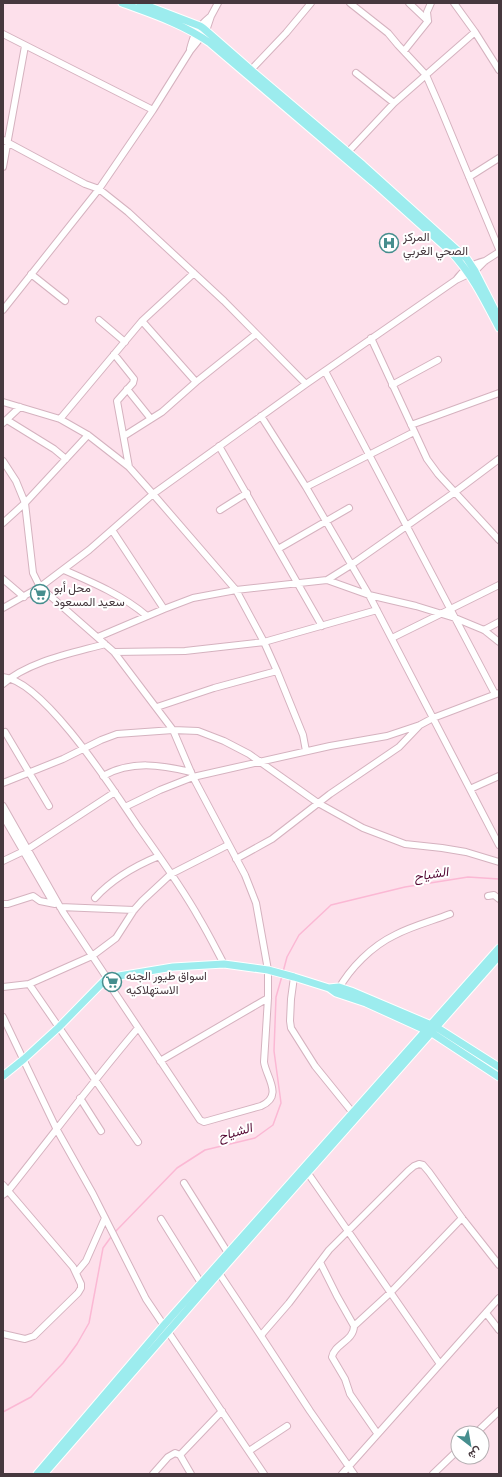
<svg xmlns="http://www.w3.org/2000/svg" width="502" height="1477" font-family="'PT Sans Narrow',Vazirmatn,sans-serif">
  <rect width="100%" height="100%" fill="#fde0eb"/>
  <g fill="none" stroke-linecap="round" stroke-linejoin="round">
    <path stroke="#fbb8d4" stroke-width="1.5" d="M 283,972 L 287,957 L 299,935 L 331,905 L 405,887 L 468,877 L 499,879
      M 115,1232 L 177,1168 L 205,1150 L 255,1138 L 273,1125 L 281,1103 L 274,1051 L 276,997 L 282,976
      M 3,1412 L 31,1397 L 63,1363 L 77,1344 L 89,1323 L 103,1248 L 111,1237"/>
    <g stroke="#d5b2bf" stroke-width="8">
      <path id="minor" d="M 350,3 L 388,33 L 398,45 L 426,75 L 440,107 L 499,249
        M 409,3 L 428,21
        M 454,3 L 475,32 L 499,70
        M 3,34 L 153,110
        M 190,49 C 195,30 197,28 211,16
        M 404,51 L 428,21 L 427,12 L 431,3
        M 248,73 L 286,33 L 311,3
        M 356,73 L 394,103
        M 3,140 L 85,184 L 99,189 L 128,212 L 224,301 L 306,384
        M 348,152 L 394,103 L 475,32
        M 3,167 L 25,46
        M 469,177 L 499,158
        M 31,274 L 65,301
        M 456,280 C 463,270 472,264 485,261
        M 3,310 L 99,189 L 153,110 L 190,51 L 206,31 L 211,16 L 218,3
        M 99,320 L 125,342
        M 142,321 L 196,382 L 256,334
        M 371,338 L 427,459 L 438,474 L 499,540
        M 114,354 L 134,379 L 133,383 L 117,401 L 129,467
        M 325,371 L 495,694
        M 392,385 L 438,360
        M 127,389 L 151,419
        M 3,402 L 60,419 L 88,435 L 129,467 L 153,494 L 236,590 L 264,642 L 277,671 L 303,735 L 306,751
        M 261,416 L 306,487 L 369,595 L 499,845
        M 60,419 L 142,321 L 194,273
        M 7,420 L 54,449 L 66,459
        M 3,423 L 20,407
        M 411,425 L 499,393
        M 124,436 L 162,412 L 196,382
        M 219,446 L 322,626
        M 3,461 L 16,481 L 25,503 L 33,573 L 40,587 L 114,652 L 173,730 L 193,777 L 245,875 L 256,903 L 268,970 L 268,998 L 264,1062 C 266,1077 284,1096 261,1106 L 204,1122 L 200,1120 L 109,984 L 107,978 L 63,912 L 3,806
        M 306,487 L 414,432
        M 220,510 L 247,493
        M 3,523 L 25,503 L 88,435
        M 112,530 L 164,609
        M 278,549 L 349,508
        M 64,570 C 94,583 122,595 147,616
        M 3,579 L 24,597
        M 327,580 L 369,595 L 416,606 L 455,618 L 484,630 L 499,642
        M 3,608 L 40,587 L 89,550 L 153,494 L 306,384 L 456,280 L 475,271 L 485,261 L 499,252
        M 484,630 L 499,622
        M 98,637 L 164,609 L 193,598 L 236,590 L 327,580 L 351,565 L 455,492 L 499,459
        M 392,638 L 499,585
        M 114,652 L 185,651 L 264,642 L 377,610
        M 3,677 C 44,681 114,791 137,825 C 159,856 181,886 199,918 C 208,933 216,949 224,964
        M 3,684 C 29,661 73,653 105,644
        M 157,707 L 214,688 L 277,671
        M 5,732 L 49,806
        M 103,776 C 132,760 161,765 191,772
        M 3,783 L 63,759 L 101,740 L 117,734 L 173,730 L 198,731 L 224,741 L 249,754 L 318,803 L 363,828 L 405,844 L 442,848 L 466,852 L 499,862
        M 470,789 L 499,776
        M 125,807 L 160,790 L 193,777 L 330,746 L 387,736 L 420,725 L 433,718 L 499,693
        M 3,816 L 51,899
        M 236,859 L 272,839 L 330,794 L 399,747 L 420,725
        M 3,861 L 28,849 L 115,792
        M 488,896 L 494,895 L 499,899
        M 95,898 C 112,879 135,866 159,856
        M 3,904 L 8,904 L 33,896 L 40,901 L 55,904
        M 60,907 L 134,910
        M 294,977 L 291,999 L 290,1021 L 291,1028 L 315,1066 L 353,1113
        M 29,984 L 138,1142
        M 3,987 L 29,984 L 92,956 L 116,938 L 134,910 L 142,901 L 171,874 L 228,845
        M 338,990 C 350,968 372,946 395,935 C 412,926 432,921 450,914
        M 3,1017 L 57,1130 L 93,1194 L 146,1299 L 264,1474
        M 160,1061 L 268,998
        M 80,1098 L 101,1131
        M 305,1169 L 440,1364
        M 184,1183 L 228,1253
        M 3,1185 L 73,1267 L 81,1284 L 81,1288 L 78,1293 L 34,1336 L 25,1339 L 3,1334
        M 3,1195 L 8,1191 C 51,1137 93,1081 138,1028
        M 161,1219 L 201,1283
        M 320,1262 L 337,1296 L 354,1326 C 354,1341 334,1344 332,1357 L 345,1379 L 350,1394 L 377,1433
        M 76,1273 L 86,1261 L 105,1218
        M 219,1273 L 261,1336
        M 486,1313 L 499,1330
        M 354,1326 L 390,1293 L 462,1218
        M 476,1433 L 499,1411
        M 249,1451 L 287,1426
        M 180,1455 L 222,1411
        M 153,1474 L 168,1457 L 175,1453 L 180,1455 L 191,1474
        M 342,1474 L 499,1298
        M 354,1474 L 310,1411 L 261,1336 L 263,1333 L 289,1303 L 329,1250 L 408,1171 L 414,1166 L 419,1164 L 423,1165 L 429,1172 L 462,1218 L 499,1265
        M 433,1474 L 458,1450"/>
    </g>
    <g stroke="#fff" stroke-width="9">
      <path id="major" d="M 122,3 C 152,14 183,24 210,43 L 373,182 L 451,252 C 472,274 485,301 499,328
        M 140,3 L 200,26 L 203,28 L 251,70 L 363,165 L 467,259 L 475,271 L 499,318
        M 329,988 L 339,987 L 351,991 L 436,1027 L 499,1067
        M 3,1076 L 24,1059 L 59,1027 L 107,978 L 173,967 L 224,964 L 268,970 L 294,977 L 329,988 L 336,993 L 366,1003 L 432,1033 L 499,1077
        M 37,1474 L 164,1325 L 499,948
        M 44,1474 L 226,1265 L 499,956"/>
    </g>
    <use href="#minor" stroke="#fff" stroke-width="6"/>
    <use href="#major" stroke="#9cecee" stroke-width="7"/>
  </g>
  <defs>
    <g id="hospital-ring" transform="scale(1)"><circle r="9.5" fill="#fff" stroke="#468e8e" stroke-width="1.5"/><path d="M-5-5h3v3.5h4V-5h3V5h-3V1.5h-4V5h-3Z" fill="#468e8e"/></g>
    <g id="supermarket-ring" transform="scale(1)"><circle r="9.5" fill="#fff" stroke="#468e8e" stroke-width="1.5"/><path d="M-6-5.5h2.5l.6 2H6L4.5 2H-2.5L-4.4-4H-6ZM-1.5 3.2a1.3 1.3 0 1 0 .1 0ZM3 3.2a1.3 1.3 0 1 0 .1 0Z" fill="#468e8e"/></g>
  </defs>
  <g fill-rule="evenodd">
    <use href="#hospital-ring" x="389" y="243"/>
    <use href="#supermarket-ring" x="40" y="594"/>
    <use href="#supermarket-ring" x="112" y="982"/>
  </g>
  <g text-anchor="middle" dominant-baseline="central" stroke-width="4" stroke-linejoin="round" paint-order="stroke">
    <g font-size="12" fill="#46383e" stroke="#fff" text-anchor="start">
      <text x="403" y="236">المركز<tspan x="403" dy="14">الصحي الغربي</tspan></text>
      <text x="54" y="587">محل أبو<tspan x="54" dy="14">سعيد المسعود</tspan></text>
      <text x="126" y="975">اسواق طيور الجنه<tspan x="126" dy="14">الاستهلاكيه</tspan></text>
    </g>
    <g font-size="13" font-style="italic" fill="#550833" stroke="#fff">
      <text transform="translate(431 874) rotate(-9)">الشياح</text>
      <text transform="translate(235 1132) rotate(-17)">الشياح</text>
    </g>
  </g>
  <rect width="502" height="1477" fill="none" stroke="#46383e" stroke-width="8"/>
  <g transform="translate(470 1445) rotate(149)"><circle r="19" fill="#ffffff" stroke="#b5afb2"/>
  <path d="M0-3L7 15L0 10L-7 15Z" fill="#468e8e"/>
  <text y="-6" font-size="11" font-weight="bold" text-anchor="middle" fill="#46383e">ش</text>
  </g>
</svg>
